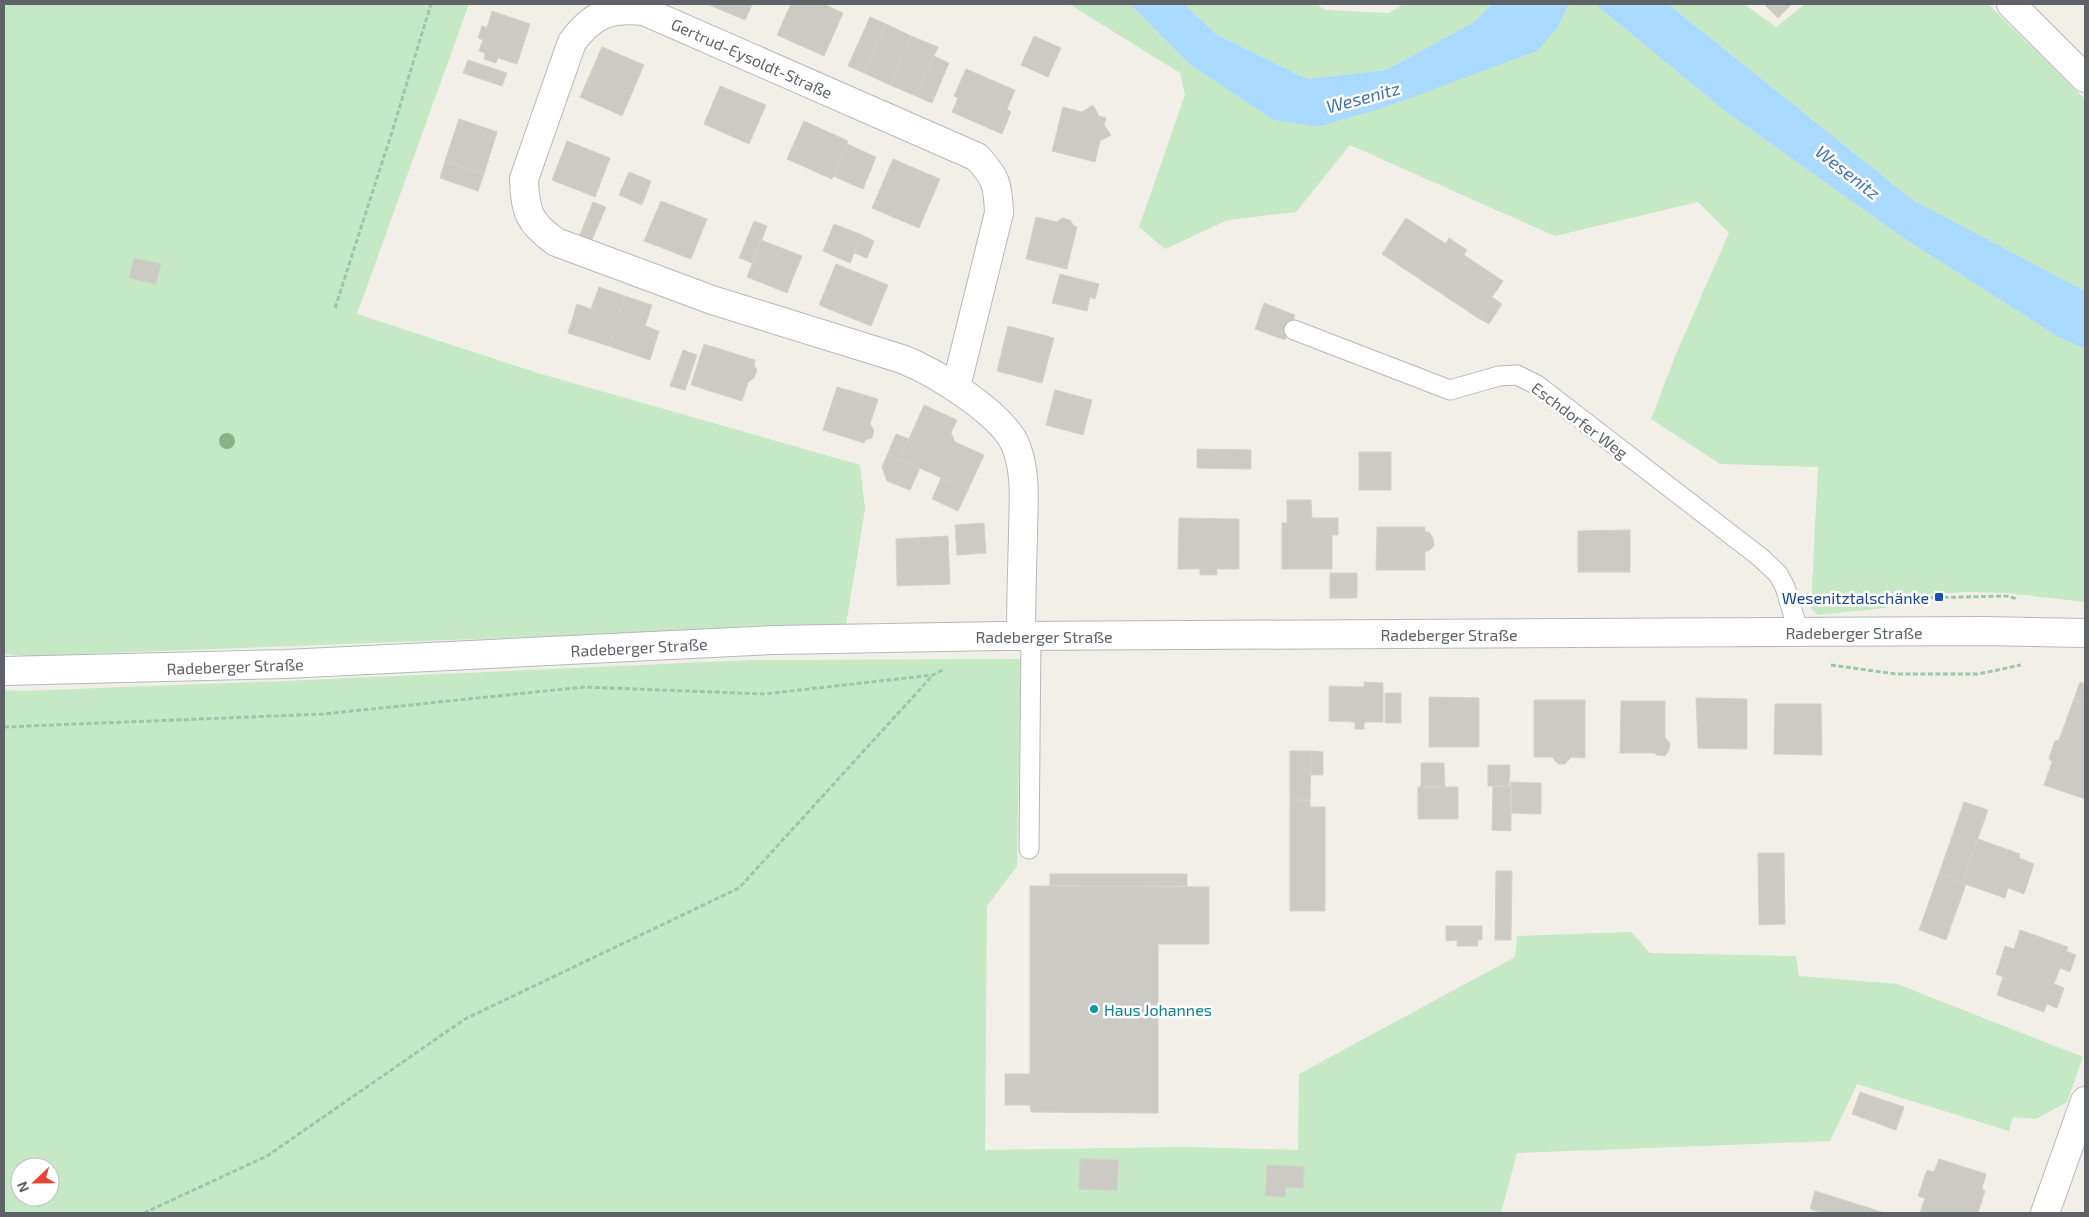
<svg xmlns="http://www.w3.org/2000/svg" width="2089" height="1217" font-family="'Exo 2',sans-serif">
  <rect width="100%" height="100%" fill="#f1efe8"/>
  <path fill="#c5e8c5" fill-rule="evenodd" d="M 4,4 L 469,4 L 357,314 L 541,374 L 860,465 L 865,509 L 846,625 L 30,656 L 4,654 Z
    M 1069,4 L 1130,4 L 1189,64 L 1273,120 L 1318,127 L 1383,108 L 1453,81 L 1558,27 L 1569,4 L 1595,4 L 1725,111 L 1902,237 L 2058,337 L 2085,349 L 2085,602 L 2007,593 L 1966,592 L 1916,595 L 1884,608 L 1818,615 L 1811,608 L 1818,467 L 1720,464 L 1651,419 L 1676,354 L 1729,233 L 1698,202 L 1555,236 L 1350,145 L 1296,212 L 1228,220 L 1165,249 L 1139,227 L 1185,95 L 1180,73 Z
    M 1184,4 L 1316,4 L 1325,10 L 1389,13 L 1404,4 L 1492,4 L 1474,22 L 1386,70 L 1307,79 L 1216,34 Z
    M 1668,4 L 1744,4 L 1776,27 L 1805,4 L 1988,4 L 2085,99 L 2085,291 L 1913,200 Z
    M 1021,659 L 1017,866 L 987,906 L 985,1150 L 1182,1147 L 1298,1150 L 1299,1074 L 1515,957 L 1517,936 L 1631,932 L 1650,953 L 1796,956 L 1799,976 L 1897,984 L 2083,1057 L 2067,1102 L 2036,1119 L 2013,1117 L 2009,1131 L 1857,1084 L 1830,1141 L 1517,1153 L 1501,1213 L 4,1213 L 4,690 L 22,691 L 284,681 L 753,660 ZM 20,1167 L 50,1167 L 50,1197 L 20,1197 Z"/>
  <path fill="#aadaff" d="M 1130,4 L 1184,4 L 1216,34 L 1307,79 L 1386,70 L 1474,22 L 1492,4 L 1569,4 L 1558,27 L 1537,51 L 1383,108 L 1318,127 L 1273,120 L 1189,64 Z
    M 1595,4 L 1668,4 L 1913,200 L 2085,291 L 2085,349 L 2058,337 L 1902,237 L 1725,111 Z"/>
  <path fill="#cccac5" stroke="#d6d1c6" d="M 707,4 L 755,4 L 752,5 L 745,20 Z
    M 791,4 L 823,4 L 843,13 L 824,56 L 777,35 Z
    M 1764,4 L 1792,4 L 1778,18 Z
    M 492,11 L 530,24 L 517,64 L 498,58 L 496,63 L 484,59 L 485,53 L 479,51 L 483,40 L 478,38 L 482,26 L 487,28 Z
    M 870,17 L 886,24 L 864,73 L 848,66 Z
    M 886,24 L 911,36 L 890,85 L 864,73 Z
    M 911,36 L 938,47 L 916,96 L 890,85 Z
    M 1034,36 L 1061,48 L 1048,77 L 1021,65 Z
    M 602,47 L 644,65 L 622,116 L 580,97 Z
    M 934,56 L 949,63 L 932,103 L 916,96 Z
    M 468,60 L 507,73 L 502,86 L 463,73 Z
    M 966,69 L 1015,90 L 1007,109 L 1011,112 L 1002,134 L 952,112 L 958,98 L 954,96 Z
    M 720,86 L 766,105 L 749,144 L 704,124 Z
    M 1093,105 L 1099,116 L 1106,118 L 1104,125 L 1111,135 L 1100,141 L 1095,162 L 1052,151 L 1063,107 L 1082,112 Z
    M 459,119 L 497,132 L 484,174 L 445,161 Z
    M 804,121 L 848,141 L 832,179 L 787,159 Z
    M 567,141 L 610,158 L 595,197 L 552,180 Z
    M 847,144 L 876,157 L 863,189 L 833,176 Z
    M 893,159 L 940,179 L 919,228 L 872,208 Z
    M 445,161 L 484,174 L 478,191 L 440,178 Z
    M 629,172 L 651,181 L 642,205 L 619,195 Z
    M 661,201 L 707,219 L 691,259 L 644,241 Z
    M 593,202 L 606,207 L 591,242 L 579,237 Z
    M 1036,217 L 1057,222 L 1062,218 L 1070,220 L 1074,226 L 1077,227 L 1067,269 L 1026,259 Z
    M 1406,218 L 1446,244 L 1449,238 L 1467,250 L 1464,255 L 1503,281 L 1478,318 L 1382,254 Z
    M 754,221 L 767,226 L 753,263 L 739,258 Z
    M 834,224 L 862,235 L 850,263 L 823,251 Z
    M 862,235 L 874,241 L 867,258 L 854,253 Z
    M 761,240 L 802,256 L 787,293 L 747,277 Z
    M 134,258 L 161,264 L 156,284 L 129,278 Z
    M 836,264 L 888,285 L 871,326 L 819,305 Z
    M 1060,274 L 1099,284 L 1095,299 L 1090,297 L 1087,311 L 1052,303 Z
    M 599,287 L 625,296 L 609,346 L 568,333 L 577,304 L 591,309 Z
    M 625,296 L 652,305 L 645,326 L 659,331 L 650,360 L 609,346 Z
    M 1492,297 L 1502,304 L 1489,324 L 1478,318 Z
    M 1264,303 L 1295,315 L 1285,340 L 1255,329 Z
    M 1008,326 L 1054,338 L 1042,383 L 997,371 Z
    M 704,344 L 755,360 L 754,365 L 757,370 L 754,378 L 748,382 L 742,401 L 691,385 Z
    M 683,350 L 697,355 L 685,390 L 670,386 Z
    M 837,387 L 878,399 L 870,424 L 874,430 L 872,438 L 865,440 L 864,443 L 823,430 Z
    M 1055,390 L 1092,400 L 1083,435 L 1046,425 Z
    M 924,405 L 957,420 L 951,433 L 955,442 L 984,455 L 968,490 L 900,459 Z
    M 896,434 L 909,439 L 900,459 L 920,468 L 910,490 L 887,481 L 882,467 Z
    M 1197,449 L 1251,450 L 1251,469 L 1197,468 Z
    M 1359,452 L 1391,452 L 1391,490 L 1359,490 Z
    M 941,478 L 968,490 L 958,511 L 932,499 Z
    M 1287,500 L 1311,500 L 1312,518 L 1338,518 L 1338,535 L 1332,535 L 1332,569 L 1282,569 L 1282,523 L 1287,523 Z
    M 1179,518 L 1239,519 L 1239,569 L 1217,569 L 1217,575 L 1200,575 L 1200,569 L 1178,569 Z
    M 984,523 L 986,553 L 957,555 L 955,525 Z
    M 1377,527 L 1425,527 L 1425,532 L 1429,532 L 1433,538 L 1434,546 L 1429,551 L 1425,551 L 1425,570 L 1376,570 Z
    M 1630,530 L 1630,572 L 1578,572 L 1578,531 Z
    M 948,536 L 950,584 L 897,586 L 896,539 Z
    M 1330,573 L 1357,573 L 1357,598 L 1330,598 Z
    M 1364,682 L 1383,683 L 1383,722 L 1364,722 L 1364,729 L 1355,729 L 1355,722 L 1329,721 L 1329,686 L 1364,687 Z
    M 2080,682 L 2085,684 L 2085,703 L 2074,699 Z
    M 1385,693 L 1401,693 L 1401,723 L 1385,723 Z
    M 1429,697 L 1479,698 L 1479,747 L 1429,747 Z
    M 1696,698 L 1747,699 L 1747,749 L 1698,748 Z
    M 2074,699 L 2085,703 L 2085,799 L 2044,785 L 2052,762 L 2049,758 L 2055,741 L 2059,740 Z
    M 1534,700 L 1585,700 L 1585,758 L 1571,757 L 1565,764 L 1558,764 L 1552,757 L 1534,757 Z
    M 1621,701 L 1665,701 L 1665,738 L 1670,743 L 1669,750 L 1665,756 L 1657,755 L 1654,753 L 1620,753 Z
    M 1775,704 L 1821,704 L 1822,755 L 1774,754 Z
    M 1290,751 L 1311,751 L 1310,800 L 1290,800 Z
    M 1311,751 L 1323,752 L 1323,775 L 1310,775 Z
    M 1421,763 L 1444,763 L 1445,787 L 1421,787 Z
    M 1488,765 L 1510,765 L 1509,786 L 1488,786 Z
    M 1511,782 L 1541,783 L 1541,814 L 1511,813 Z
    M 1493,786 L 1511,786 L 1511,831 L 1492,830 Z
    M 1418,787 L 1458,787 L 1458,819 L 1418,819 Z
    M 1290,800 L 1310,800 L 1310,807 L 1325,807 L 1325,911 L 1290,911 Z
    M 1964,802 L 1988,810 L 1962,883 L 1939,874 Z
    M 1978,839 L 2020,854 L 2019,858 L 2034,864 L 2024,894 L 2008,888 L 2005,898 L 1962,883 Z
    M 1758,853 L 1784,853 L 1785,924 L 1759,925 Z
    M 1496,871 L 1512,871 L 1511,940 L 1495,940 Z
    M 1050,874 L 1187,874 L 1187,886 L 1050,886 Z
    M 1939,874 L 1966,884 L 1946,940 L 1919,930 Z
    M 1030,886 L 1209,887 L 1209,944 L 1158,944 L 1158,1113 L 1031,1112 L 1030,1105 L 1005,1105 L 1005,1074 L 1030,1074 Z
    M 1446,926 L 1482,926 L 1482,940 L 1478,940 L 1478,946 L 1457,946 L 1457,940 L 1446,941 Z
    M 2020,930 L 2068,947 L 2066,951 L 2076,955 L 2070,972 L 2060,968 L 2054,984 L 2064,988 L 2057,1008 L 2047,1004 L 2044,1012 L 1997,995 L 2003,977 L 1996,974 L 2005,946 L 2014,949 Z
    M 1860,1092 L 1904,1107 L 1896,1130 L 1852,1114 Z
    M 1080,1159 L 1119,1160 L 1117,1191 L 1079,1189 Z
    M 1939,1159 L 1986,1174 L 1982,1188 L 1985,1191 L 1978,1213 L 1920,1213 L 1925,1198 L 1918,1196 L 1927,1170 L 1934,1172 Z
    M 1267,1165 L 1304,1167 L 1303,1188 L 1286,1187 L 1285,1197 L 1265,1196 Z
    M 1815,1191 L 1885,1213 L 1823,1213 L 1810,1209 Z"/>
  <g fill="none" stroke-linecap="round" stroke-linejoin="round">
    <g stroke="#b5b8bc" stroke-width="21">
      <path id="service" d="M 1294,330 L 1450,390 L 1499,376 L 1517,375 L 1537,385 L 1760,557 L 1778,574 L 1785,587 L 1799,633
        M 1029,849 L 1031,636"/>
    </g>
    <g stroke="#b5b8bc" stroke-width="30">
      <path id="minor" d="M 956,387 L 999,213 C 998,184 996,178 977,157 L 644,11 C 609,8 593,14 572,42 L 524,179 C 525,212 529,223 556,242 L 712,300 L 902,359 C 935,372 1006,415 1017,449 C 1027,478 1023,507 1023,536 C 1022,569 1021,603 1021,636
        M 4,671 L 286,664 L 774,640 L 1000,636 L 1984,631 L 2085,633"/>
    </g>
    <g stroke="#b6babf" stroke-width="30">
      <path id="secondary" d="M 2011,4 L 2085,78
        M 2045,1213 L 2085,1101"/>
    </g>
    <path stroke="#9cc7a9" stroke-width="3" stroke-dasharray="5 2.5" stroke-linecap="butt" d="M 335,308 L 391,135 L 431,4
      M 1921,598 L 2006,596 L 2018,599
      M 1831,665 L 1896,674 L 1978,674 L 2021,665
      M 4,727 L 323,714 L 584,687 L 764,694 L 933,675 L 944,669
      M 144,1213 L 267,1156 L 465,1019 L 739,888 L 932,676"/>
    <use href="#service" stroke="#fff" stroke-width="19"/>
    <use href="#minor" stroke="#fff" stroke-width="28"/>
    <use href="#secondary" stroke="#fff" stroke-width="28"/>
  </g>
  <circle fill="#89b387" cx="227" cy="441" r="8"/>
  <rect fill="#1a4fb4" stroke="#fff" stroke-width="2" x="1934" y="592" width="10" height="10" rx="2.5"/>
  <circle fill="#0f9aa8" stroke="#fff" stroke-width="2" cx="1094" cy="1009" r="5"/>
  <g text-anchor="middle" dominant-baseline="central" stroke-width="5" stroke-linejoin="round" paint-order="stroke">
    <g font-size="16" fill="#5f6368" stroke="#fff">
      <text transform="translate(752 58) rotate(24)">Gertrud-Eysoldt-Straße</text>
      <text transform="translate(1580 420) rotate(37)">Eschdorfer Weg</text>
      <text x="1854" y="632">Radeberger Straße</text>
      <text x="1449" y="634">Radeberger Straße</text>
      <text x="1044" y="636">Radeberger Straße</text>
      <text transform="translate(639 647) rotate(-3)">Radeberger Straße</text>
      <text transform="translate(235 666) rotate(-2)">Radeberger Straße</text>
    </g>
    <g font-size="16" fill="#164399" stroke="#fff" text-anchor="end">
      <text x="1929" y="597">Wesenitztalschänke</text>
    </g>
    <g font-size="16" fill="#0d838f" stroke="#fff" text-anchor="start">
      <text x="1104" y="1009">Haus Johannes</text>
    </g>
    <g font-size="18" font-style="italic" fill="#4174aa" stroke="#fff">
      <text transform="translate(1363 97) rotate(-15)">Wesenitz</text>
      <text transform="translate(1848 172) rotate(38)">Wesenitz</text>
    </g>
  </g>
  <rect width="2089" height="1217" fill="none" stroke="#5f6368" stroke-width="10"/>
  <g transform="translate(35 1182) rotate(248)"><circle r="24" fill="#ffffff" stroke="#bfc1c3"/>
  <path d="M0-4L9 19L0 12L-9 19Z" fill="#ea4335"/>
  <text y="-8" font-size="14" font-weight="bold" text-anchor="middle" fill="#5f6368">N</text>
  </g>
</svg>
